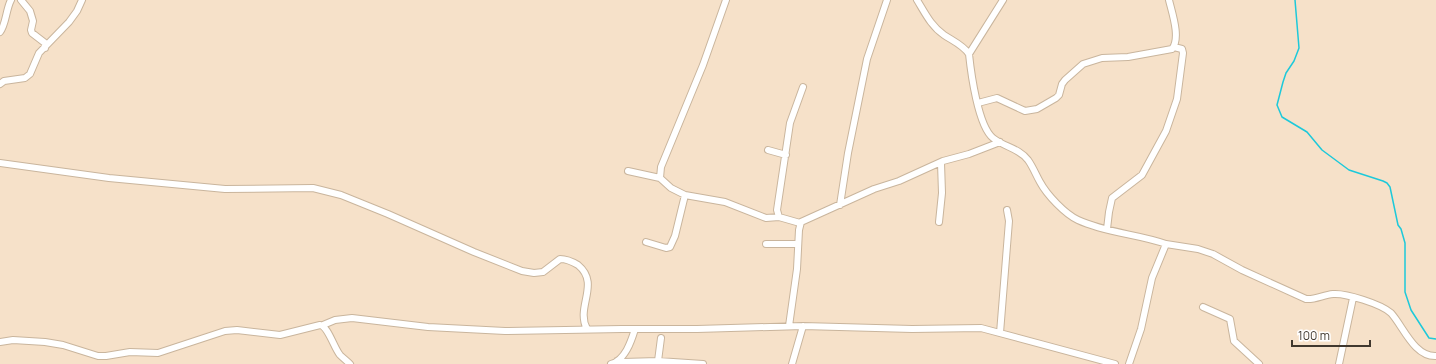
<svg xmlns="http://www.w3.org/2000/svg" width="1436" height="364" font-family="Manrope,sans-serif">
  <rect width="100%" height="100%" fill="#f6e1c9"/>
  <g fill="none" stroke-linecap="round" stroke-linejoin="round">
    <path stroke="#1dc9da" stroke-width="1.5" d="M 1295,0 L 1299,48 L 1294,61 L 1286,73 L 1283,82 L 1277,105 L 1282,117 L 1307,132 L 1322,150 L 1349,170 L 1383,181 L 1387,183 L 1390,187 L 1398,225 L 1401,229 L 1405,243 L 1405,292 L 1411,310 L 1429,338 L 1436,339"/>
    <g stroke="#c9b59d" stroke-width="8">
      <path id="minor" d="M 21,0 L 30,11 L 33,21 L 31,30 L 32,33 L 45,43 L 45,48
        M 726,0 L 703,65 L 661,167 L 660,178 L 671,188 L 685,195 L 725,202 L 766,218 L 779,217
        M 917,0 C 925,13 931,26 944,35 C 953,41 963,45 969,54 C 971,73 978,126 993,138 C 1004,147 1019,148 1028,160 C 1033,167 1036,175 1040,182 C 1047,195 1065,214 1078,220 C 1106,233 1138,234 1166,244 L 1152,278 L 1141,329 L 1129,364
        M 0,32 C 6,25 6,9 11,0
        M 969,54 L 1003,0
        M 0,84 L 4,81 L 25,78 L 30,74 L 39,53 L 69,22 L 77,11 L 82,0
        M 978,103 L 997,98 L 1025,111 L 1037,109 L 1056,98 L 1059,95 L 1062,84 L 1065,80 L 1083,64 L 1102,58 L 1128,57 L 1172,49 C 1181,38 1172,13 1169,0
        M 768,150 L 786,155
        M 0,163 L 109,178 L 225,189 L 313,188 L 341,195 L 388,214 L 474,252 L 522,271 L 534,273 L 543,272 L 560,259 C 566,259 573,262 578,265 C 601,284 575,307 587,329
        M 628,171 L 660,178
        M 840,205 L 848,153 L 867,59 L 887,0
        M 939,222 L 942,193 L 941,163
        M 800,223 L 779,217 L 777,210 L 790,123 L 803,87
        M 1107,229 L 1109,212 L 1112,198 L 1142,175 L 1166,131 L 1177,99 L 1183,53 L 1182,49 L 1174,47
        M 646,242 L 666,248 L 670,247 L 675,236 L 685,195
        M 766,244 L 798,244
        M 1166,244 L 1198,249 L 1213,254 L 1242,270 L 1306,299 C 1315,300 1323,295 1333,294 C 1346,293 1381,304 1391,313 C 1403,326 1414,357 1436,356
        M 1203,307 L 1230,319 L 1234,341 L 1259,364
        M 323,325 L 335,320 L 352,318 L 428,327 L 505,331 L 622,329 L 697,329 L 803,326 L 912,329 L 981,328 L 1115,364
        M 789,326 L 797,269 L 799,230 L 801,222 L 874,189 L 899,181 L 943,161 L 969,154 L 1000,142
        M 1000,333 L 1009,221 L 1007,210
        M 0,342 L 13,340 L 45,342 L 63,345 L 98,356 L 106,356 L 130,352 L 158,353 L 225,331 L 237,330 L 280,335 L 320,325 C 328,326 334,348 340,355 C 343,358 347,361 350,364
        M 617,361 L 623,362 L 658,361 L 703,364
        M 658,361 L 661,338
        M 611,364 C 625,360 631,342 635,329
        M 792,364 L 803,326
        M 1339,364 L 1353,298"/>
    </g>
    <use href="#minor" stroke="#fff" stroke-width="6"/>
  </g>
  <path d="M1292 340v6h78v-6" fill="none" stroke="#40382e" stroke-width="2"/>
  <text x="1298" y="340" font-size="12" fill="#40382e" stroke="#ffffff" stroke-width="3" paint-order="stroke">100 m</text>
</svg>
